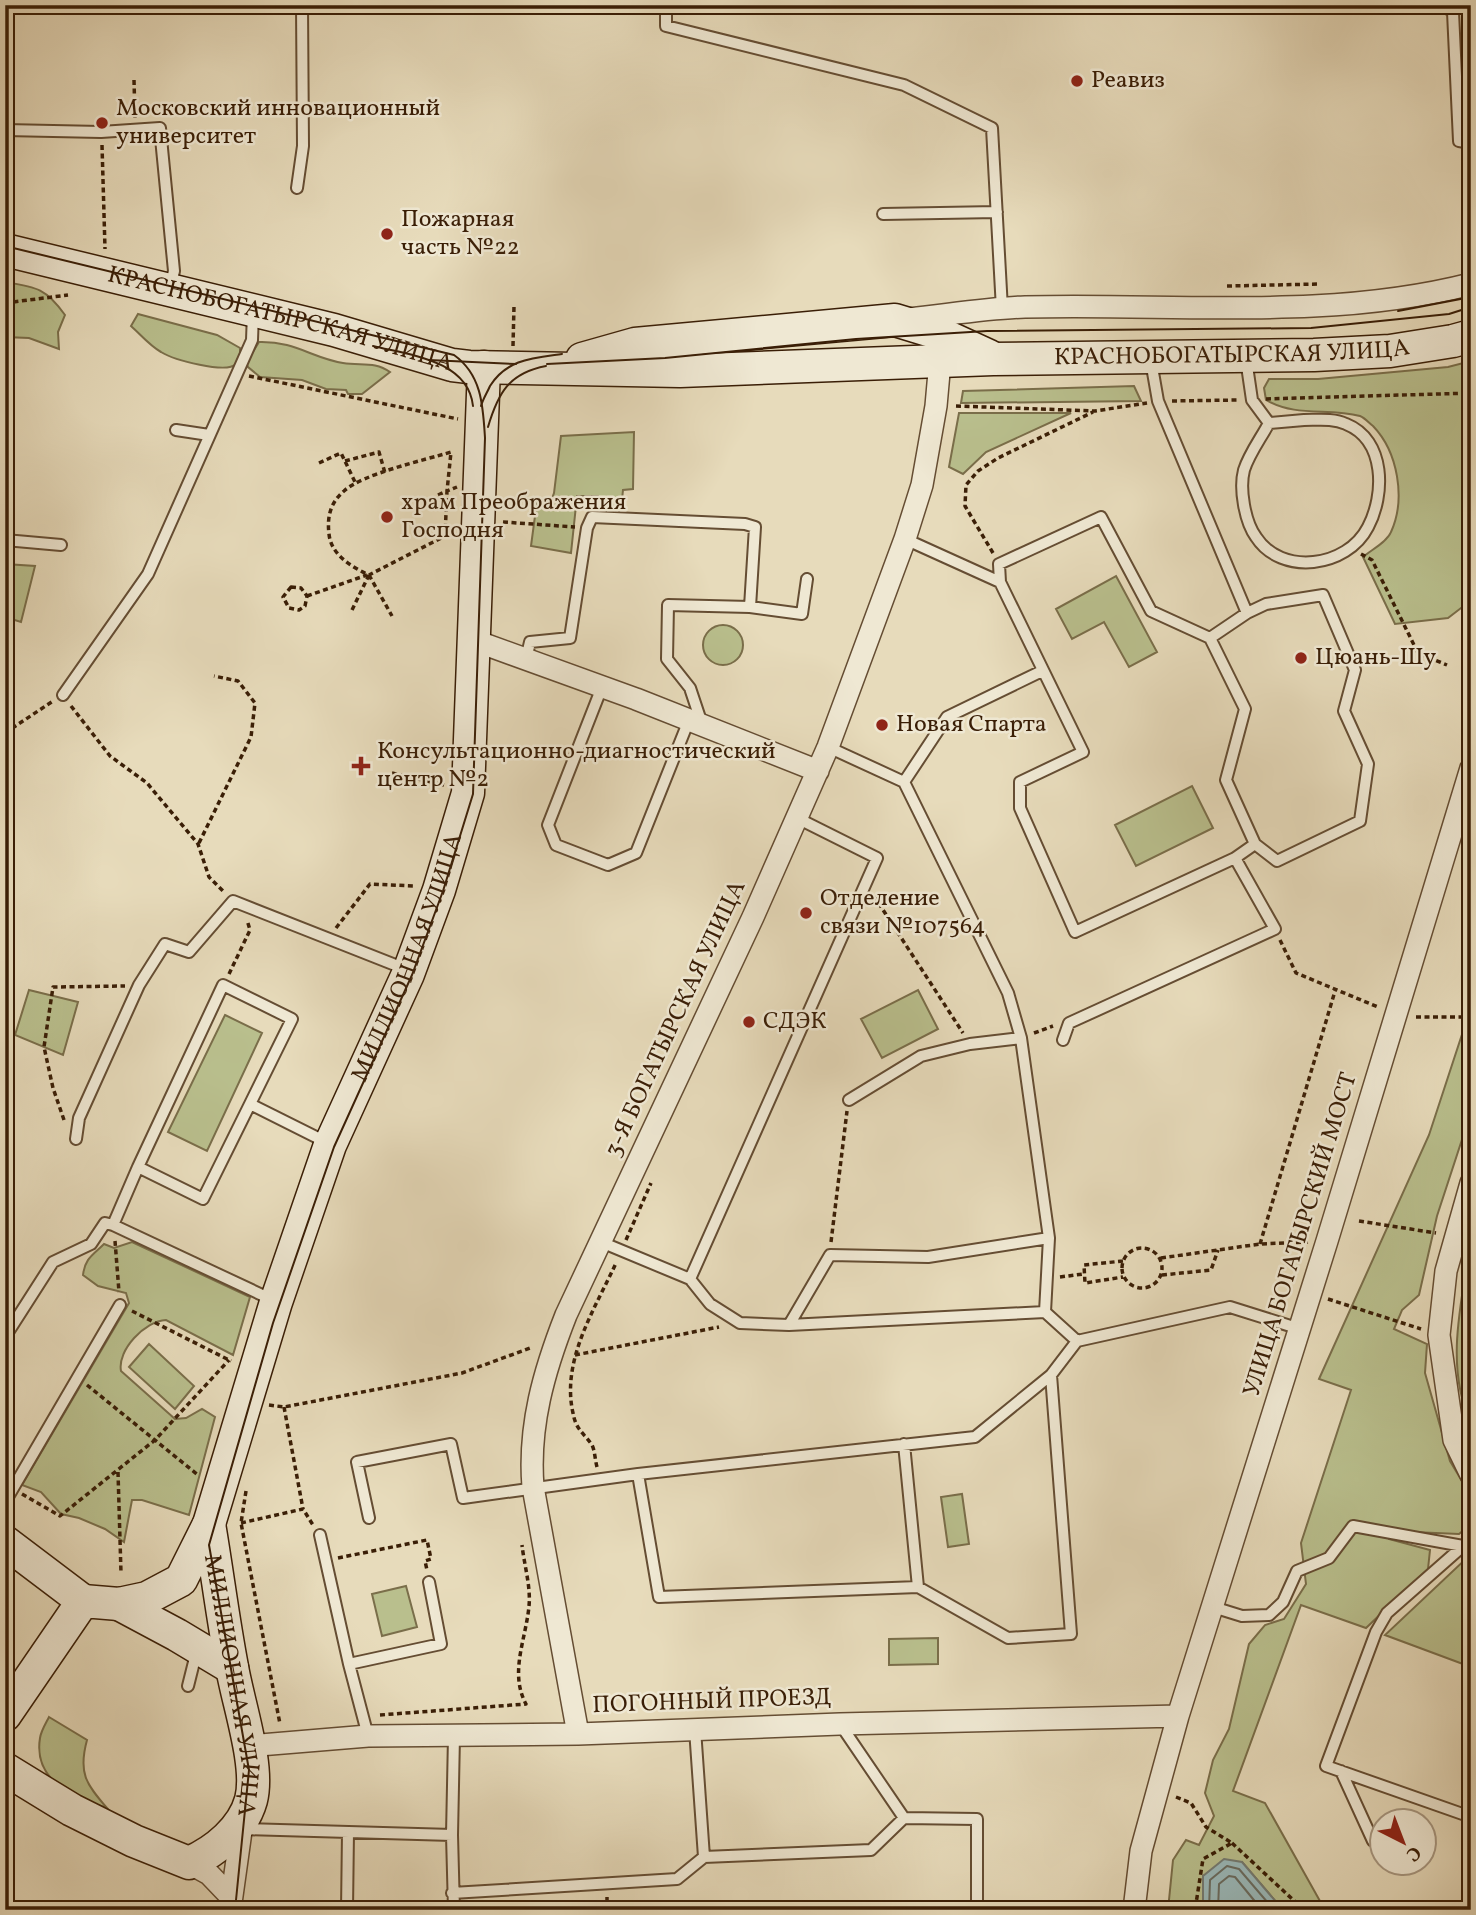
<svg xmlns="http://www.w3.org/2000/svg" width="1476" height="1915" font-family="Vollkorn,serif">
  <rect width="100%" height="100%" fill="#e7dbbb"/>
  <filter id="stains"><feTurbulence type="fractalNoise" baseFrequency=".00286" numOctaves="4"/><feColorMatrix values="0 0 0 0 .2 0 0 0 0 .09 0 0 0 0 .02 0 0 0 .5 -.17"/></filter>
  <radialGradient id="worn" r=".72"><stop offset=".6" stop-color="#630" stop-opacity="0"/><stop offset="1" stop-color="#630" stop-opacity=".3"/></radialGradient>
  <path fill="#b9bf8d" stroke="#7a6e4a" stroke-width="2" d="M 5,282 C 36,287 46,288 65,315 L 58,332 L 59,349 L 29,338 L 5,337 Z
    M 138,314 L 217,335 L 240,348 C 240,354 241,359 236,364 C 226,374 174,360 161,352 C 150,346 140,334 131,326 Z
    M 259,342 C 295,341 312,358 343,363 C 361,366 375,361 390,372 L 362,394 L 348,394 L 346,390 L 326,389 L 302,380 L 260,377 L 248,367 L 246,363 Z
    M 1471,361 L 1471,587 L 1465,605 L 1448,618 L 1395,624 L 1363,557 C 1371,550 1387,542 1391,532 C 1406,499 1398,452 1373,426 C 1369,423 1365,418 1360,416 C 1328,407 1298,418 1266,400 L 1264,388 L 1269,379 L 1318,379 L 1448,367 Z
    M 1134,386 L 1141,401 L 961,403 L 963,391 Z
    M 959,413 L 1071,413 L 986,452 L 963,474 L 949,467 Z
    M 634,432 L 633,489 L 623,490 L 621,510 L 604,509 L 598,496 L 577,496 L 571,553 L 531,546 L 537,501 L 551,501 L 554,493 L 561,436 Z
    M 5,564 L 35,566 L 21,622 L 5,617 Z
    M 1116,576 L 1157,652 L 1129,667 L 1104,622 L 1072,639 L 1056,609 Z
    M703 645a20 20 0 1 1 40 0a20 20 0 1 1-40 0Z
    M 1192,786 L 1213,828 L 1136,866 L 1115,825 Z
    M 29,990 L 78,1002 L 63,1055 L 15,1035 Z
    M 918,990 L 938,1029 L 882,1058 L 861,1019 Z
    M 1471,1007 L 1471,1112 L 1437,1216 L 1419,1295 L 1402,1310 L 1394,1329 L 1427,1344 L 1425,1373 L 1450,1461 L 1471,1496 L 1471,1524 L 1459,1534 L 1390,1531 L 1389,1539 L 1430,1550 L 1428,1569 L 1366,1628 L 1301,1605 L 1233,1791 L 1265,1803 L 1325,1910 L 1283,1910 L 1242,1862 L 1203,1876 L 1203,1910 L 1168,1910 L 1173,1860 L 1186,1840 L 1199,1845 L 1214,1816 L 1205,1793 L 1213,1760 L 1229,1729 L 1249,1644 L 1265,1625 L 1284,1619 L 1306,1584 L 1301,1543 L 1351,1390 L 1319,1379 L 1429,1135 Z
    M 225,1015 L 262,1033 L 207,1151 L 168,1132 Z
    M 1471,1241 L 1471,1422 C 1444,1368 1462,1298 1471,1241 Z
    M 132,1242 L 250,1297 L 233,1355 L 166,1320 C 145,1321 117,1350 121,1371 L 175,1419 L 186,1418 L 202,1409 L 215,1417 L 189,1515 L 142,1500 L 132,1500 L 124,1542 L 105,1529 L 79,1518 L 61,1514 L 41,1492 L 22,1485 L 129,1303 L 126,1293 L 98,1286 L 83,1275 C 85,1258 93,1255 104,1244 L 114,1248 Z
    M 149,1344 L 194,1386 L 175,1409 L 129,1367 Z
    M 962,1494 L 969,1544 L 948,1547 L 941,1497 Z
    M 1471,1554 L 1471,1667 L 1385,1635 Z
    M 406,1586 L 417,1627 L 382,1636 L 372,1594 Z
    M 938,1638 L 938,1664 L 889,1665 L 889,1639 Z
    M 49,1717 L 87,1740 C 78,1773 86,1784 107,1808 C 74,1798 33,1781 40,1738 C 41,1731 46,1723 49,1717 Z"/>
  <path fill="#9ab9ba" stroke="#747b72" stroke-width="2" d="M 1224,1859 L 1242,1862 L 1283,1910 L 1203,1910 L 1203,1876 Z"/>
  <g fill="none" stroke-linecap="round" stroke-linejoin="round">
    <path stroke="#6a6c60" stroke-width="2" d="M 1209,1910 L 1210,1880 L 1227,1866 L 1239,1869 L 1274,1910
      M 1218,1910 L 1219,1884 L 1229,1876 L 1235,1877 L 1262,1910"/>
    <g stroke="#654d33" stroke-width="14">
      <path id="lane" d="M 666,5 L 666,26 L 904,85 L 992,128 L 1002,309
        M 1443,5 L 1453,12 L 1459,141 L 1471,143
        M 5,130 L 101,132 L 160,128 L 174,271 L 170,287
        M 297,188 L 303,146 L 302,5
        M 883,214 L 997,212
        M 1246,359 L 1252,400 L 1269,423
        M 1151,361 L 1158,401 L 1247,613
        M 1304,420 C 1318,420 1333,418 1346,424 C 1386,440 1385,495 1368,527 C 1347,568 1281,576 1256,537 C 1245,522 1239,489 1244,470 C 1249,454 1261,438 1269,423 Z
        M 176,430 L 209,435
        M 905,539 L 1000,582 L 999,564 L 1101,517 L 1151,611 L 1210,638 L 1245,709 L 1226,780 L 1255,844 L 1277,861 L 1360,821 L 1368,764 L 1344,711 L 1355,670 L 1323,595 L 1266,604 L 1247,613 L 1210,638
        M 5,540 L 61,545
        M 1000,582 L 1083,752 L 1020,782 L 1020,808 L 1075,932 L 1235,858 L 1275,929 L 1069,1023 L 1063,1040
        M 750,607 L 802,614 L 807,579
        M 526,659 L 530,642 L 570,638 L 587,528 L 592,517 L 745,524 L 755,527 L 750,607 L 668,605 L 667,659 L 690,688 L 702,724
        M 602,687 L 548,825 L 556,845 L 608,865 L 636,853 L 689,720
        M 63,695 L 148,574 L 252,340 L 253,313
        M 828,747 L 904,782 L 1008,993 L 1021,1038 L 1049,1238 L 1045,1312
        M 904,782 L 947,717 L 1042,671
        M 1235,858 L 1255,844
        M 849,1100 L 921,1056 L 970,1044 L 1021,1038
        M 76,1139 L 79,1118 L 139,985 L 165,944 L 189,952 L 233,901 L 408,970
        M 138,1167 L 223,985 L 292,1019 L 250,1104
        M 113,1225 L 138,1167 L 203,1199 L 250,1104 L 328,1143
        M 601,1242 L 690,1279 L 877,858 L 797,818
        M 789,1325 L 830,1255 L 928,1257 L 1049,1238
        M 5,1337 L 53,1262 L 91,1244 L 105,1223 L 113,1225 L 275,1301
        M 1077,1341 L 1230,1307 L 1300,1329
        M 904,1444 L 918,1587
        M 638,1474 L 975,1437 L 1051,1375
        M 5,1502 L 120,1305
        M 369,1518 L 357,1462 L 451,1444 L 463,1498 L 638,1474 L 659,1597 L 918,1587 L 1008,1638 L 1071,1634 L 1051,1375 L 1077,1341 L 1045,1312 L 789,1325 L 740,1323 L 710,1304 L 690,1279
        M 320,1535 L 349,1664 L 441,1644 L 429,1582
        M 1471,1539 L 1387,1613 L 1376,1632 L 1326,1766 L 1471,1817
        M 1213,1607 L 1242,1616 L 1269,1615 L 1283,1602 L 1297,1571 L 1329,1558 L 1353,1526 L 1463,1546
        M 349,1664 L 368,1736
        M 188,1686 L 197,1650
        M 840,1724 L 904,1818
        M 695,1729 L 704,1857
        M 1341,1771 L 1373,1841
        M 241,1829 L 452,1835
        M 452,1893 L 677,1879 L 704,1857 L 871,1850 L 904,1818 L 977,1819 L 977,1910
        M 347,1910 L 348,1832
        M 454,1910 L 452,1835 L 454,1736"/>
    </g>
    <g stroke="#654d33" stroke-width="24">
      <path id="street" d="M 908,319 C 947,315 986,308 1025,307 C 1173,303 1326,321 1471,284
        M 473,640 L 636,699 L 818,771
        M 1471,1183 L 1446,1271 L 1439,1335 L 1454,1440 L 1471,1475
        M 578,1734 L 533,1487 C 528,1426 544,1371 566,1315 L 753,917 L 828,747 L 905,539 L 922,485 L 936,406 L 941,350
        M 248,1746 L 368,1736 L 578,1734 L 840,1724 L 1178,1716
        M 189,1863 L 209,1874 L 231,1897
        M 230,1910 L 242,1824
        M 1134,1910 L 1141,1851 L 1178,1716 L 1327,1241 L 1471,768"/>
    </g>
    <g stroke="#3a1e06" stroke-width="35">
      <g id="secondary">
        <path id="s1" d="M 5,250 L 334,330 L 452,365 L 469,367 L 680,371 L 993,359 L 1314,355 L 1390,351 L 1453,341 L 1471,336"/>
        <path d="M 582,359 L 635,344 L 895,320 L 941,334 L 989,356"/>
        <path d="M 5,1542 L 83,1601"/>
        <path d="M 119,1604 L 177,1635 L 232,1668"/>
        <path id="s2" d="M 5,1715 L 83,1601 L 119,1604 L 147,1598 L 181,1580 L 209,1524 L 276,1302 L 330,1145 L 408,974 L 439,890 L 468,793 L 484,367"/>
        <path d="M 5,1769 L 72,1810 L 134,1841 L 189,1863 C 216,1851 243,1829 251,1800 C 260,1766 238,1703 232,1667 C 223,1620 217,1571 209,1524"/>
      </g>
    </g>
    <path stroke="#3a1e06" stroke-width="3.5" stroke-dasharray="5 3.5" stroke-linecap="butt" d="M 134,80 L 135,118
      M 102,145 L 105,249
      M 1227,286 L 1319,284
      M 5,303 L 68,295
      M 513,346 L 514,306
      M 249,376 L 458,419
      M 1266,399 L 1471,393
      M 1172,401 L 1238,400
      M 956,406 L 1095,411 L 1147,403
      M 345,461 L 379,452 L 385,473
      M 319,463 L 341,453 L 356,484
      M 438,495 L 447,491 L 445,536 L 369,575 C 352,567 331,555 329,534 C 327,517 330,503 344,491 C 362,474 425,460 451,452 L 447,491 L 457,487
      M 503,522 L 575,527
      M 993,553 L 965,506 L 966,485 L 978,471 L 998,458 L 1093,412
      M 1361,554 L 1372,560 L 1418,653 L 1447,665
      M 369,575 L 392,616
      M 291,587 L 301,588 L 307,596 L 305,606 L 299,610 L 289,608 L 283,597 Z
      M 307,596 L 367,575
      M 352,610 L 369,575
      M 71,706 L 110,756 L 147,783 L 198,844 L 209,877 L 224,892
      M 5,733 L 53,701
      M 392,773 L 444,785
      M 199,843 L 251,737 L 255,703 L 238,681 L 214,676
      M 874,896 L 963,1033
      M 336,928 L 370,884 L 415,886
      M 1280,940 L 1296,973 L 1378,1007
      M 229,974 L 250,930 L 247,920
      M 1416,1017 L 1471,1017
      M 1034,1033 L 1053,1026
      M 64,1120 L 53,1088 L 44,1047 L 53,987 L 125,986
      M 1359,1221 L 1436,1233
      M 626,1240 L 651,1183
      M 115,1241 L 119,1292
      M 831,1242 L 847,1111
      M 1260,1244 L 1335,991
      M1122 1268a20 20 0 1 1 40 0a20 20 0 1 1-40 0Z
      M 1161,1258 L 1260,1244 L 1308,1242
      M 1123,1261 L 1084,1265 L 1085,1283 L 1123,1277
      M 1162,1275 L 1211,1270 L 1218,1250
      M 1060,1277 L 1083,1274
      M 1328,1299 L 1421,1329
      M 132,1311 L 231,1361
      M 575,1355 L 719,1327
      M 87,1385 L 198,1475
      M 269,1405 L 284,1407 L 462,1373 L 533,1347
      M 284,1407 L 303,1509
      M 597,1467 C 595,1460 595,1451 592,1445 C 583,1432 576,1430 573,1413 C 561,1360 595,1309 616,1263
      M 118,1472 L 121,1573
      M 246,1491 L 241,1523 L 280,1724
      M 22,1494 L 60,1516 L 155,1440 L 229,1360
      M 241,1523 L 303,1509 L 313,1525
      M 338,1558 L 427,1540 L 431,1559 L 425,1561 L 427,1570
      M 380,1715 L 526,1704 C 509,1673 526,1639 529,1606 C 531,1587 524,1564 522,1545
      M 1176,1797 L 1191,1803 L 1206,1827 L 1232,1843 L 1203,1859 L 1195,1910
      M 1232,1843 L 1304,1910
      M 607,1897 L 607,1910"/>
    <use href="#lane" stroke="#efe8d3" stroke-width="10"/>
    <use href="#street" stroke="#efe8d3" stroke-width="21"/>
    <use href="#secondary" stroke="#efe8d3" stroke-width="32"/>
    <g stroke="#3a1e06" stroke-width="2">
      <path id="s3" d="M 5,246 L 454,355 C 482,375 483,406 485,438 L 473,794 L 443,891 L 412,975 L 334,1147 L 273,1323 L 209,1545 L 249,1770 L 235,1910"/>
      <path d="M 1398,311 L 1471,297"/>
      <path d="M 373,346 C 409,355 468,360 473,406"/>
      <path d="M 429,360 L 516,364"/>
      <path d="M 547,364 L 665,358 L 856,339 L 987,331 L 1311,328 L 1449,314 L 1471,307"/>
      <path d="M 481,406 C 483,399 487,393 490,386 C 507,359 533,358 562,354"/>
      <path d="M 488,427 C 498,393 509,373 546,366"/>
    </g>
  </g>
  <g fill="#8f2418" stroke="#efe8d3" stroke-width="2.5">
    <circle cx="1077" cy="81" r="7"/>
    <circle cx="102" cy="123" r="7"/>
    <circle cx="387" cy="234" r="7"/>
    <circle cx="387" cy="517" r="7"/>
    <circle cx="1301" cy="658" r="7"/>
    <circle cx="882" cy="725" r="7"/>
    <path d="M357.5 755.5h7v7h7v7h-7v7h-7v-7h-7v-7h7z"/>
    <circle cx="806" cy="913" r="7"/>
    <circle cx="749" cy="1022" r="7"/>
  </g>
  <g text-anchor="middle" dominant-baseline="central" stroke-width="5" stroke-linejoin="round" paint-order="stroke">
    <g font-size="24" fill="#3a1e06" stroke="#efe8d3" text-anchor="start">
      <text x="1091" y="81">Реавиз</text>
      <text x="116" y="109">Московский инновационный<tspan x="116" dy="28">университет</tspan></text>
      <text x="401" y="220">Пожарная<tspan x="401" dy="28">часть №22</tspan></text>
      <text x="401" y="503">храм Преображения<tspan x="401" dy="28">Господня</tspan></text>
      <text x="1315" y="658">Цюань-Шу</text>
      <text x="896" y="725">Новая Спарта</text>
      <text x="377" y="752">Консультационно-диагностический<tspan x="377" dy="28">центр №2</tspan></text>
      <text x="820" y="899">Отделение<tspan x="820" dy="28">связи №107564</tspan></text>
      <text x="763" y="1022">СДЭК</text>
    </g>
    <g font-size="24" fill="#3a1e06" stroke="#efe8d3">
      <text stroke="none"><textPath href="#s1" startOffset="284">КРАСНОБОГАТЫРСКАЯ УЛИЦА</textPath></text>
      <text stroke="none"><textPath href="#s1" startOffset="1242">КРАСНОБОГАТЫРСКАЯ УЛИЦА</textPath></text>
      <text stroke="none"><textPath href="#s2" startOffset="905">МИЛЛИОННАЯ УЛИЦА</textPath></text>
      <text transform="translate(676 1019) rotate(-65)">3-Я БОГАТЫРСКАЯ УЛИЦА</text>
      <text transform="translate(1301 1235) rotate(-73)">УЛИЦА БОГАТЫРСКИЙ МОСТ</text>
      <text stroke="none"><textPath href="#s3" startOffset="1850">МИЛЛИОННАЯ УЛИЦА</textPath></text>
      <text transform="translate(712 1702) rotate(-2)">ПОГОННЫЙ ПРОЕЗД</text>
    </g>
  </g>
  <rect width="1476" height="1915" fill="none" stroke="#e7dbbb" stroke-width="28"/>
  <rect x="7" y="7" width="1462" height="1901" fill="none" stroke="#3a1e06" stroke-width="3.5"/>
  <rect x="14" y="14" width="1448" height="1887" fill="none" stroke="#3a1e06" stroke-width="2"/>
  <g transform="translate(1403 1842) rotate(138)"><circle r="33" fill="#efe8d3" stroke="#a79781" stroke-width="2"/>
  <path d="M0-5L12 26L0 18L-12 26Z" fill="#8f2418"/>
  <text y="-10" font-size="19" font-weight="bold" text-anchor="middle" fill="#3a1e06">С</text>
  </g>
  <rect width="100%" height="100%" filter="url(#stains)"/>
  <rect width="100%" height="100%" fill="url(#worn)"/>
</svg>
